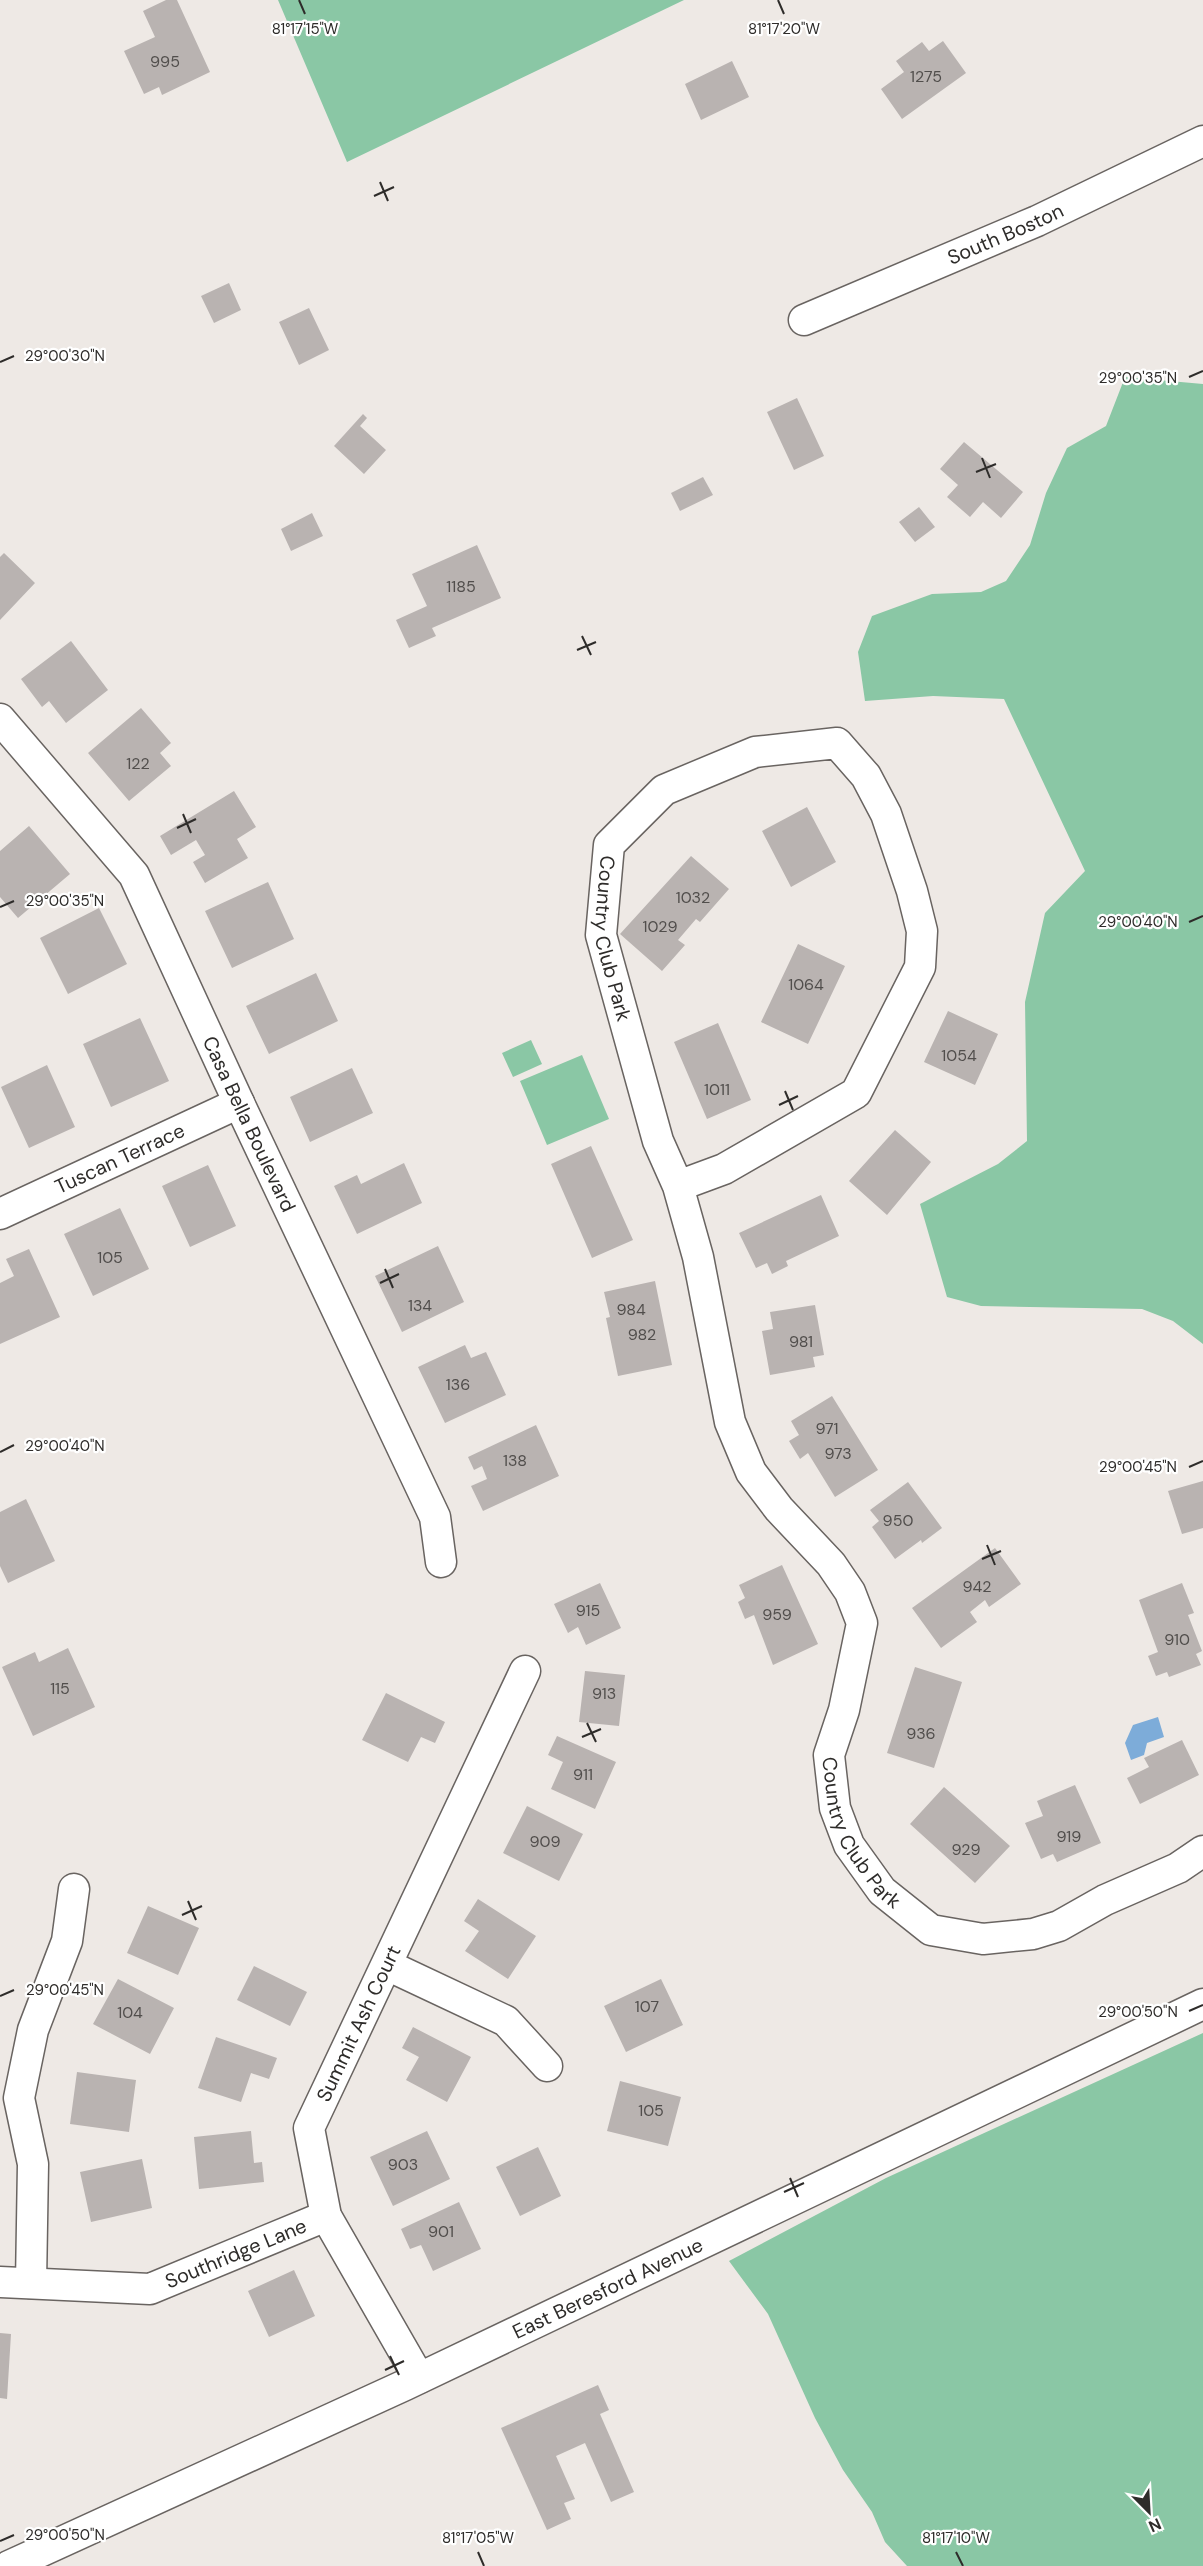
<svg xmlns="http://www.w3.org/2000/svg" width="1203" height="2566" font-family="'DM Sans',sans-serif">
  <rect width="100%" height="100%" fill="#eee9e5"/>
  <path fill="#8ac7a5" d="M 278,0 L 684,0 L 347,162 Z
    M 1125,377 L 1203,384 L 1203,1344 L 1173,1321 L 1142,1309 L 981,1306 L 947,1297 L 920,1204 L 998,1164 L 1027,1141 L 1025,1002 L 1045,913 L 1085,871 L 1004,699 L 933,696 L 865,701 L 858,652 L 872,616 L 932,594 L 981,592 L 1006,581 L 1030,545 L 1046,493 L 1067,448 L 1106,426 Z
    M 531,1040 L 542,1064 L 513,1077 L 502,1053 Z
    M 582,1055 L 609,1119 L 547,1145 L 520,1081 Z
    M 1203,2033 L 1203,2566 L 907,2566 L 885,2542 L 872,2512 L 843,2470 L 815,2418 L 768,2314 L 729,2261 L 886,2178 Z"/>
  <path fill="#7dacd9" d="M 1158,1717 L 1164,1737 L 1147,1743 L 1144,1755 L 1131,1760 L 1125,1743 L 1133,1725 Z"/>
  <path fill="#b9b3b1" d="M 166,0 L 177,0 L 210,72 L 162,95 L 159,87 L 144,94 L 124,51 L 155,37 L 143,11 Z
    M 943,41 L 966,73 L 902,119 L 881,89 L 904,72 L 896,61 L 922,42 L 929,51 Z
    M 732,61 L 749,97 L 701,120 L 685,84 Z
    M 229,283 L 241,310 L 214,323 L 201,296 Z
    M 309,308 L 329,350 L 299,365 L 279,322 Z
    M 797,398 L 824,456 L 794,470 L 767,412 Z
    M 363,414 L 367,418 L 360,426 L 386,450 L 364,474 L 334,446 Z
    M 964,442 L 1023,492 L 1001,518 L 983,502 L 970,517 L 947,497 L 958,485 L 940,469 Z
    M 703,477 L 713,495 L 680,511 L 671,493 Z
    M 919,507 L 935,527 L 915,542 L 899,522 Z
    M 312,513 L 323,536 L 291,551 L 281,529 Z
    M 477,545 L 501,598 L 432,628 L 436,636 L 409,648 L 396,620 L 427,606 L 412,574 Z
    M 4,553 L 35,583 L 0,620 L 0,557 Z
    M 71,641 L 108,690 L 66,723 L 49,701 L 42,707 L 21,679 Z
    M 141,708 L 171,743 L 160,753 L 171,766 L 129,801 L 88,753 Z
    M 234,791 L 256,827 L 237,839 L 248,858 L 205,883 L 193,862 L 205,855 L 196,840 L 171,855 L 160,836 Z
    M 807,807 L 836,862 L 791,887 L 762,831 Z
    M 29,826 L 70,874 L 18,918 L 0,897 L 0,851 Z
    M 691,856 L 729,889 L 700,922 L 696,919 L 678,940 L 685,945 L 662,971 L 620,934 Z
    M 268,882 L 294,939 L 232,968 L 205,911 Z
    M 99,908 L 127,964 L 68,994 L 40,938 Z
    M 798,944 L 845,966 L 808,1044 L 761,1022 Z
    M 316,973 L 338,1021 L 269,1054 L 246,1006 Z
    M 948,1011 L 998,1034 L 975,1085 L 924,1062 Z
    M 140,1018 L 169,1081 L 111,1107 L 83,1044 Z
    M 718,1023 L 751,1100 L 707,1119 L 674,1042 Z
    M 47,1065 L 75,1127 L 29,1148 L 1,1087 Z
    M 352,1068 L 373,1113 L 310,1142 L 290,1097 Z
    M 895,1130 L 931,1162 L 887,1215 L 849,1181 Z
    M 591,1146 L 633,1240 L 592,1258 L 551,1164 Z
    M 404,1163 L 422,1203 L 357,1234 L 334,1186 L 357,1175 L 361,1184 Z
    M 208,1165 L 236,1226 L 190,1247 L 162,1186 Z
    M 821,1195 L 839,1236 L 786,1261 L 788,1266 L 772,1274 L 767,1263 L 756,1268 L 739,1233 Z
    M 120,1208 L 149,1269 L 93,1296 L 64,1234 Z
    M 438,1246 L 464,1302 L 402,1332 L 375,1276 Z
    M 29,1249 L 60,1317 L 0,1344 L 0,1283 L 14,1276 L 6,1259 Z
    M 655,1281 L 672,1365 L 618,1376 L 606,1318 L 610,1317 L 604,1292 Z
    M 815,1305 L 824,1355 L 813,1357 L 815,1367 L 770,1375 L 762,1331 L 773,1329 L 770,1312 Z
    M 465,1345 L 471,1358 L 486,1352 L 506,1395 L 445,1423 L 418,1367 Z
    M 832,1396 L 878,1470 L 835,1497 L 808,1453 L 800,1459 L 789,1441 L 799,1435 L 791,1421 Z
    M 536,1425 L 559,1476 L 483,1511 L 471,1486 L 487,1479 L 482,1466 L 474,1470 L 468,1457 Z
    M 1203,1481 L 1203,1528 L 1182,1534 L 1168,1491 Z
    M 908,1482 L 942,1528 L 922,1543 L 921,1540 L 895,1559 L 872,1527 L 879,1521 L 870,1510 Z
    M 26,1499 L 55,1561 L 8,1583 L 0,1566 L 0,1512 Z
    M 995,1548 L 1021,1584 L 989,1607 L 985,1600 L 970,1612 L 977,1622 L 941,1648 L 912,1608 Z
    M 782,1565 L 818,1644 L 773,1665 L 754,1615 L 745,1619 L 738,1602 L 745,1598 L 739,1585 Z
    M 600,1583 L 621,1628 L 586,1645 L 578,1627 L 568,1633 L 554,1604 Z
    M 1182,1583 L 1194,1613 L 1188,1615 L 1202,1651 L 1196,1654 L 1201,1665 L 1169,1677 L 1167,1672 L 1156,1676 L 1148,1656 L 1158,1652 L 1139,1600 Z
    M 68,1648 L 95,1707 L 33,1736 L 2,1667 L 35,1652 L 39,1662 Z
    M 915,1667 L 962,1682 L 934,1768 L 887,1753 Z
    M 585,1671 L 625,1675 L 619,1726 L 579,1722 Z
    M 386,1693 L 445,1722 L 435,1743 L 421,1737 L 408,1762 L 362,1740 Z
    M 557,1736 L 616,1762 L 595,1809 L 551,1789 L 563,1762 L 548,1755 Z
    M 1182,1740 L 1199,1775 L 1140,1804 L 1127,1778 L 1149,1767 L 1144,1758 Z
    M 1075,1785 L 1101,1843 L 1057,1862 L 1053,1854 L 1041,1859 L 1025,1823 L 1043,1816 L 1037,1801 Z
    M 944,1787 L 1010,1846 L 975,1883 L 910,1824 Z
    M 527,1806 L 583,1834 L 559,1881 L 503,1853 Z
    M 478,1899 L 536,1936 L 508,1979 L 465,1951 L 479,1931 L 464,1921 Z
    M 148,1906 L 199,1928 L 178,1975 L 127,1953 Z
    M 254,1966 L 307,1992 L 290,2026 L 237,2000 Z
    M 118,1979 L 174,2008 L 150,2054 L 93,2024 Z
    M 661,1979 L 683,2025 L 626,2052 L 604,2006 Z
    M 413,2027 L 471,2057 L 447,2102 L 406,2080 L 419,2057 L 402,2048 Z
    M 216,2037 L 277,2058 L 269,2079 L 251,2073 L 241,2102 L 198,2088 Z
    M 77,2072 L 136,2080 L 129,2132 L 70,2124 Z
    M 620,2081 L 681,2097 L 668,2146 L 607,2131 Z
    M 251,2131 L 254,2163 L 262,2162 L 264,2182 L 199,2189 L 194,2137 Z
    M 427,2131 L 450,2179 L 393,2206 L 370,2157 Z
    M 538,2147 L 561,2196 L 520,2216 L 496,2167 Z
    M 142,2159 L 152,2208 L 91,2222 L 80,2172 Z
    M 459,2202 L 481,2249 L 433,2271 L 421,2245 L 410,2249 L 401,2229 Z
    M 294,2270 L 315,2316 L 269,2337 L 248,2291 Z
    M 0,2333 L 11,2334 L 7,2399 L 0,2398 Z
    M 598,2385 L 609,2410 L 600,2414 L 634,2492 L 611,2502 L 585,2443 L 556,2456 L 575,2499 L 564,2503 L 571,2519 L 547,2530 L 501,2428 Z"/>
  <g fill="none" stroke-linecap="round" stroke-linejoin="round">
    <g stroke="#696461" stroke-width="33">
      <g id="minor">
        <path id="s1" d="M 804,320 L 1037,221 L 1203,141"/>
        <path id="s2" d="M 0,719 L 134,875 L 239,1103 L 435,1517 L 441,1562"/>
        <path id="s3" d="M 678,1186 L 724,1169 L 856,1093 L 920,967 L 922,931 L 912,891 L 886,814 L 866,776 L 837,743 L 755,752 L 664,790 L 609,845 L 601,935 L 658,1141 L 678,1186 L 698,1257 L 730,1422 L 751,1472 L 779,1509 L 831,1564 L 850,1592 L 862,1623 L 844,1710 L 829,1755 L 835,1808 L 849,1845 L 882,1891 L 931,1930 L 983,1939 L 1033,1934 L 1059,1926 L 1105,1900 L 1178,1868 L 1203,1851"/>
        <path id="s4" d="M 0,1214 L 239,1103"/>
        <path d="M 387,1965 L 506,2021 L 547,2066"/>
        <path id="s5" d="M 0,2282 L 150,2289 L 326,2216"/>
        <path d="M 31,2283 L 33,2164 L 19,2098 L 33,2030 L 67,1941 L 74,1889"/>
        <path id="s6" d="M 419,2378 L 326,2216 L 309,2128 L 525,1671"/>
        <path id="s7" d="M 9,2566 L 405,2385 L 1203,2004"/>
      </g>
    </g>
    <use href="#minor" stroke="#fff" stroke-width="30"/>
  </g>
  <path fill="none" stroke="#2e2c2a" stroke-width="2" d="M 299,0 L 305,14M 778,0 L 784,14M 380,182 L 388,201M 374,196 L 394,187M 0,362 L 14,356M 1189,377 L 1203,371M 982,458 L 990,478M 976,472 L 996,464M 582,636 L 591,655M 577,650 L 596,642M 183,814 L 191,833M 177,828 L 196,819M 0,907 L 14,901M 1189,922 L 1203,916M 785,1091 L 793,1110M 779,1105 L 798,1096M 385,1269 L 393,1288M 380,1283 L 399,1274M 0,1452 L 14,1445M 1189,1467 L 1203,1461M 987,1545 L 995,1565M 982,1559 L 1001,1551M 587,1723 L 596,1742M 582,1737 L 601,1729M 188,1901 L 196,1920M 182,1915 L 202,1906M 0,1996 L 14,1990M 1189,2011 L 1203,2005M 790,2178 L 798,2197M 784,2192 L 804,2183M 390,2356 L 399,2375M 385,2370 L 404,2361M 0,2541 L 14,2535M 478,2552 L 484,2566M 956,2552 L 963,2566"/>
  <g text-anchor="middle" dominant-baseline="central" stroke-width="4.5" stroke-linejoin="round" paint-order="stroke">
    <g font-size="16" fill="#514e4c">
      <text x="165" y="61">995</text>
      <text x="926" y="76">1275</text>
      <text x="461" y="586">1185</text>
      <text x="138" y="763">122</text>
      <text x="693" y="897">1032</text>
      <text x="660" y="926">1029</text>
      <text x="806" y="984">1064</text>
      <text x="959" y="1055">1054</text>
      <text x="717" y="1089">1011</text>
      <text x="110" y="1257">105</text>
      <text x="420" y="1305">134</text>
      <text x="631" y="1309">984</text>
      <text x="642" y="1334">982</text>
      <text x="801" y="1341">981</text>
      <text x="458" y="1384">136</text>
      <text x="827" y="1428">971</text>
      <text x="838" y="1453">973</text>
      <text x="515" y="1460">138</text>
      <text x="898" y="1520">950</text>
      <text x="977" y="1586">942</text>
      <text x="588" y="1610">915</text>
      <text x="777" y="1614">959</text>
      <text x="1177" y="1639">910</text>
      <text x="60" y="1688">115</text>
      <text x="604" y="1693">913</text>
      <text x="921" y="1733">936</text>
      <text x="583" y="1774">911</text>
      <text x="1069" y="1836">919</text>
      <text x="545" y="1841">909</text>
      <text x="966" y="1849">929</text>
      <text x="647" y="2006">107</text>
      <text x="130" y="2012">104</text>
      <text x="651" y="2110">105</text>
      <text x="403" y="2164">903</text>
      <text x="441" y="2231">901</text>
    </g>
    <g font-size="20" fill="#2e2c2a" stroke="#fff">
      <text stroke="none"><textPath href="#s1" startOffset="219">South Boston</textPath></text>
      <text stroke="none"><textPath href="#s3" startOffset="942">Country Club Park</textPath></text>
      <text stroke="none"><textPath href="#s2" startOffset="480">Casa Bella Boulevard</textPath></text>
      <text stroke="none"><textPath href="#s4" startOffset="132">Tuscan Terrace</textPath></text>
      <text stroke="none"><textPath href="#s3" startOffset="1908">Country Club Park</textPath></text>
      <text stroke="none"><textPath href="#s6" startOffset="392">Summit Ash Court</textPath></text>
      <text stroke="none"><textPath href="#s5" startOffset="243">Southridge Lane</textPath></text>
      <text stroke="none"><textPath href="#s7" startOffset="660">East Beresford Avenue</textPath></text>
    </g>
  </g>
  <g font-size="15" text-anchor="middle" fill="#2e2c2a" stroke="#fff" stroke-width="4.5" stroke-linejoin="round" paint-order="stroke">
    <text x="305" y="34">81°17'15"W</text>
    <text x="784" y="34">81°17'20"W</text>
    <text x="65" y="361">29°00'30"N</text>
    <text x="1138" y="383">29°00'35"N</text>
    <text x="65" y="906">29°00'35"N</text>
    <text x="1138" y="927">29°00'40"N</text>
    <text x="65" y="1451">29°00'40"N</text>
    <text x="1138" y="1472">29°00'45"N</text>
    <text x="65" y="1995">29°00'45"N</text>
    <text x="1138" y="2017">29°00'50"N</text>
    <text x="65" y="2540">29°00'50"N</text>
    <text x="478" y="2543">81°17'05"W</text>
    <text x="956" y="2543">81°17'10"W</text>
  </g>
  <g transform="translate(1149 2512) rotate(156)" stroke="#ffffff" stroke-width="4.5" paint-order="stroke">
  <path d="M0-4.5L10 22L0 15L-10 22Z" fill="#2e2c2a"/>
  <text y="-9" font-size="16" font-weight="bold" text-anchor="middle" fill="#2e2c2a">N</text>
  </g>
</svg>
